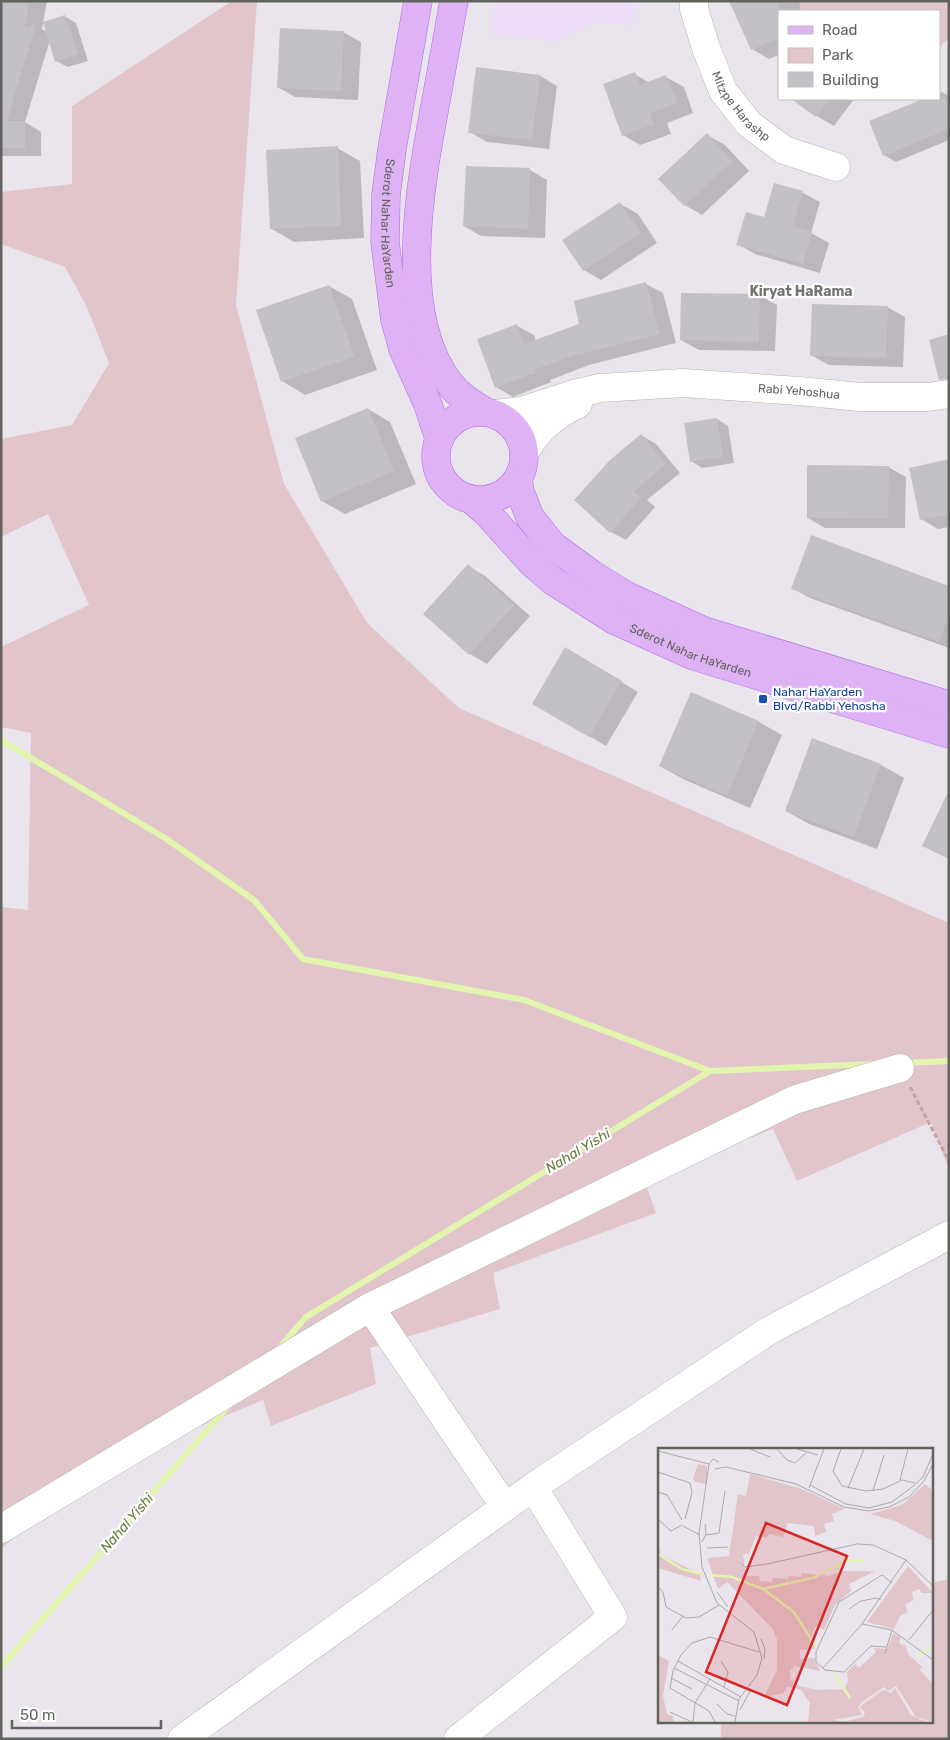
<svg xmlns="http://www.w3.org/2000/svg" width="950" height="1740" font-family="Rubik,sans-serif">
  <rect width="100%" height="100%" fill="#eae5ed"/>
  <path fill="#efdefa" d="M 493,1 L 637,1 L 633,25 L 594,22 L 558,42 L 492,33 Z"/>
  <path fill="#e2c5ca" d="M 232,1 L 257,1 L 236,305 L 284,484 L 367,623 L 459,708 L 949,923 L 949,1170 L 931,1122 L 797,1181 L 773,1129 L 644,1179 L 656,1213 L 493,1273 L 500,1309 L 370,1348 L 376,1384 L 271,1426 L 263,1400 L 93,1470 L 1,1549 L 1,907 L 28,910 L 31,733 L 1,727 L 1,647 L 89,605 L 48,514 L 1,537 L 1,439 L 72,425 L 109,363 L 86,305 L 65,267 L 1,244 L 1,192 L 72,184 L 72,106 Z
    M 797,1 L 949,1 L 949,39 L 939,47 L 939,11 L 803,11 Z
    M 949,1579 L 949,1739 L 721,1739 L 721,1721 L 931,1721 L 931,1583 Z"/>
  <path fill="#0003" d="M 1,1 L 47,1 L 42,29 L 47,32 L 64,16 L 76,23 L 88,61 L 68,67 L 56,61 L 50,40 L 25,122 L 41,132 L 41,156 L 1,156 Z
    M 730,1 L 798,1 L 802,11 L 779,11 L 779,55 L 769,59 L 752,49 Z
    M 343,32 L 361,42 L 358,100 L 295,97 L 278,87 Z
    M 478,69 L 540,76 L 557,86 L 549,149 L 487,142 L 470,132 Z
    M 634,74 L 650,83 L 666,77 L 684,87 L 693,113 L 667,123 L 671,134 L 640,145 L 623,135 Z
    M 942,92 L 949,96 L 949,140 L 896,162 L 884,155 L 870,121 L 925,99 L 939,99 L 939,93 Z
    M 793,99 L 854,99 L 834,126 L 817,116 Z
    M 707,135 L 725,145 L 749,171 L 702,215 L 685,205 Z
    M 337,148 L 360,161 L 364,238 L 294,242 L 272,229 Z
    M 467,167 L 530,170 L 547,180 L 545,238 L 481,236 L 464,226 Z
    M 775,184 L 803,193 L 820,202 L 811,233 L 829,243 L 820,273 L 755,254 L 738,244 L 765,219 Z
    M 620,204 L 638,214 L 657,243 L 601,280 L 584,270 Z
    M 646,284 L 663,293 L 676,343 L 589,365 L 550,380 L 551,382 L 513,397 L 496,387 L 517,326 L 534,335 L 536,341 L 581,325 Z
    M 329,286 L 352,299 L 377,370 L 305,395 L 282,381 Z
    M 759,295 L 777,305 L 775,351 L 699,350 L 681,340 Z
    M 887,307 L 905,317 L 903,367 L 829,365 L 811,355 Z
    M 368,409 L 390,422 L 416,484 L 345,514 L 322,501 Z
    M 717,419 L 728,426 L 734,463 L 702,468 L 691,461 Z
    M 641,435 L 656,444 L 680,473 L 647,500 L 655,507 L 626,540 L 611,532 Z
    M 949,461 L 949,527 L 938,529 L 921,519 Z
    M 888,467 L 906,477 L 905,528 L 825,528 L 808,518 Z
    M 468,566 L 485,576 L 530,616 L 487,664 L 470,654 L 425,614 Z
    M 949,587 L 949,648 L 810,598 L 792,588 Z
    M 566,649 L 638,692 L 606,746 L 533,703 Z
    M 692,694 L 759,722 L 782,735 L 750,808 L 683,779 L 660,766 Z
    M 813,740 L 881,765 L 904,778 L 877,849 L 809,824 L 786,811 Z"/>
  <g fill="none" stroke-linecap="round" stroke-linejoin="round">
    <path stroke="#e2f5ae" stroke-width="6" d="M 1,740 L 165,838 L 254,900 L 303,959 L 524,1000 L 710,1071
      M 903,1063 L 949,1061
      M 279,1348 L 306,1317 L 710,1071 L 871,1064
      M 1,1667 L 230,1404"/>
  </g>
  <path fill="#c3c0c6" d="M 1,1 L 29,4 L 25,27 L 36,24 L 7,121 L 25,121 L 25,148 L 1,148 Z
    M 729,1 L 779,1 L 779,38 L 751,50 Z
    M 65,15 L 78,54 L 55,62 L 43,22 Z
    M 280,28 L 344,31 L 341,91 L 277,88 Z
    M 476,67 L 540,75 L 532,140 L 468,133 Z
    M 635,72 L 640,85 L 666,75 L 677,103 L 650,113 L 654,124 L 622,136 L 603,84 Z
    M 791,99 L 830,99 L 816,117 Z
    M 923,99 L 945,99 L 949,108 L 949,129 L 883,156 L 869,121 Z
    M 707,133 L 733,161 L 684,206 L 658,179 Z
    M 338,146 L 341,226 L 270,229 L 266,150 Z
    M 466,166 L 530,168 L 528,229 L 463,226 Z
    M 774,183 L 803,191 L 793,226 L 812,232 L 803,264 L 736,245 L 746,212 L 764,217 Z
    M 620,202 L 641,233 L 583,271 L 562,240 Z
    M 646,282 L 660,334 L 572,356 L 534,370 L 535,373 L 495,388 L 477,339 L 517,324 L 524,344 L 579,324 L 574,301 Z
    M 329,285 L 355,357 L 281,382 L 256,310 Z
    M 681,293 L 760,294 L 759,342 L 680,340 Z
    M 812,304 L 888,306 L 886,358 L 810,356 Z
    M 949,334 L 949,379 L 939,380 L 929,340 Z
    M 368,408 L 394,471 L 321,502 L 295,438 Z
    M 717,418 L 723,457 L 690,462 L 684,423 Z
    M 641,434 L 666,464 L 634,491 L 641,498 L 610,533 L 574,500 L 610,460 Z
    M 949,459 L 949,514 L 920,520 L 909,468 Z
    M 807,465 L 889,466 L 888,519 L 807,518 Z
    M 811,535 L 949,586 L 949,616 L 939,642 L 791,589 Z
    M 468,564 L 514,605 L 469,655 L 423,614 Z
    M 565,647 L 622,681 L 589,737 L 532,704 Z
    M 691,692 L 759,721 L 727,796 L 659,766 Z
    M 812,738 L 881,764 L 854,837 L 785,811 Z
    M 949,790 L 949,859 L 922,846 Z"/>
  <g fill="none" stroke-linecap="round" stroke-linejoin="round">
    <g stroke="#b3b6b0" stroke-width="29">
      <g id="minor">
        <path id="s1" d="M 694,1 L 694,9 L 706,48 L 723,91 L 749,124 L 784,150 L 836,167"/>
        <path id="s2" d="M 495,414 L 521,411 L 574,394 L 600,388 L 649,385 L 683,383 L 799,391 L 860,397 L 928,397 L 949,394"/>
        <path d="M 524,454 C 536,430 554,415 578,404"/>
        <path d="M 370,1307 L 505,1507"/>
        <path d="M 1,1529 L 370,1307 L 794,1100 L 900,1068"/>
        <path d="M 182,1739 L 533,1487 L 770,1330 L 949,1235"/>
        <path d="M 458,1739 L 613,1617 L 533,1487"/>
      </g>
    </g>
    <g stroke="#ac6be1" stroke-width="29">
      <g id="major">
        <path id="s3" d="M 418,1 L 392,149 L 386,195 L 385,242 L 395,320 L 403,349 L 427,402 L 439,438"/>
        <path d="M 454,1 C 448,36 441,71 435,106 C 420,186 396,315 450,384 C 460,397 473,404 486,412"/>
        <circle cx="480" cy="456" r="44"/>
        <path d="M 518,478 L 520,492 L 530,517 L 552,545 L 593,575 L 627,596 L 704,631 L 949,705"/>
        <path id="s4" d="M 472,500 L 487,513 L 533,564 L 553,581 L 614,620 L 694,656 L 949,734"/>
      </g>
    </g>
    <path stroke="#c7a6a2" stroke-width="3" stroke-dasharray="5 2.5" stroke-linecap="butt" d="M 910,1087 L 949,1161"/>
    <use href="#minor" stroke="#fff" stroke-width="28"/>
    <use href="#major" stroke="#dfb2f5" stroke-width="28"/>
  </g>
  <rect fill="#1a4fb4" stroke="#fff" stroke-width="2" x="758" y="694" width="10" height="10" rx="2.5"/>
  <g text-anchor="middle" dominant-baseline="central" stroke-width="4.5" stroke-linejoin="round" paint-order="stroke">
    <g font-size="12" fill="#61645d" stroke="#fff">
      <text stroke="none"><textPath href="#s1" startOffset="118">Mitzpe Harashp</textPath></text>
      <text stroke="none"><textPath href="#s3" startOffset="225">Sderot Nahar HaYarden</textPath></text>
      <text stroke="none"><textPath href="#s2" startOffset="308">Rabi Yehoshua</textPath></text>
      <text stroke="none"><textPath href="#s4" startOffset="270">Sderot Nahar HaYarden</textPath></text>
    </g>
    <g font-size="12" fill="#164399" stroke="#fff" text-anchor="start">
      <text x="773" y="692">Nahar HaYarden<tspan x="773" dy="14">Blvd/Rabbi Yehosha</tspan></text>
    </g>
    <g font-size="14" font-weight="bold" fill="#73766e" stroke="#fff">
      <text x="801" y="291">Kiryat HaRama</text>
    </g>
    <g font-size="14" font-style="italic" fill="#667c3c" stroke="#fff">
      <text transform="translate(578 1151) rotate(-31)">Nahal Yishi</text>
      <text transform="translate(127 1523) rotate(-49)">Nahal Yishi</text>
    </g>
  </g>
  <g transform="translate(658 1448)">
    <rect width="275" height="275" fill="#eae5ed"/>
    <path d="M 40,16 L 49,18 L 49,36 L 37,34 L 35,31 ZM 92,26 L 144,41 L 187,61 L 174,66 L 176,73 L 166,76 L 168,84 L 157,88 L 156,78 L 130,75 L 125,89 L 111,86 L 109,90 L 98,88 L 91,106 L 85,106 L 88,128 L 101,128 L 102,133 L 114,134 L 115,130 L 130,131 L 131,128 L 143,129 L 144,125 L 171,128 L 185,123 L 217,123 L 191,136 L 193,143 L 177,157 L 166,182 L 158,178 L 151,193 L 158,197 L 156,201 L 142,202 L 142,211 L 156,210 L 162,223 L 137,218 L 132,222 L 132,231 L 138,237 L 159,242 L 187,241 L 190,232 L 189,224 L 197,216 L 201,220 L 218,204 L 216,200 L 229,201 L 235,185 L 243,189 L 241,195 L 248,198 L 250,206 L 264,219 L 262,222 L 275,236 L 275,274 L 258,269 L 238,238 L 230,243 L 226,239 L 204,254 L 200,259 L 204,267 L 175,272 L 186,274 L 205,269 L 207,264 L 202,260 L 205,256 L 225,242 L 233,245 L 237,240 L 253,267 L 268,274 L 150,274 L 152,255 L 143,242 L 129,238 L 126,245 L 106,249 L 119,222 L 119,191 L 114,180 L 69,134 L 60,141 L 49,110 L 71,108 L 80,46 L 88,48 ZM 267,36 L 273,41 L 275,48 L 275,93 L 237,73 L 212,66 L 244,57 ZM 0,95 L 3,107 L 42,126 L 43,133 L 0,120 ZM 250,118 L 275,145 L 264,145 L 261,141 L 254,144 L 255,152 L 247,157 L 250,164 L 242,168 L 236,181 L 209,174 ZM 0,207 L 11,213 L 5,248 L 9,266 L 15,268 L 16,274 L 0,274 Z" fill="#e2c5ca"/>
    <path fill="none" stroke="#e2f5ae" stroke-width="2.5" d="M 0,106 L 24,121 L 44,126M 51,127 L 74,129 L 105,141 L 154,130M 155,130 L 188,113 L 206,112M 105,141 L 136,164 L 158,199M 259,208 L 275,198M 176,225 L 192,250"/>
    <path fill="none" stroke="#aba9aa" stroke-width="1" d="M 92,1 L 112,9M 119,1 L 129,12 L 137,15 L 148,5M 139,1 L 160,7M 183,1 L 175,23 L 184,38 L 208,43 L 225,41 L 244,32 L 257,35M 0,3 L 51,16M 61,14 L 55,11 L 51,16 L 41,85 L 44,119 L 59,155 L 96,184 L 104,210 L 99,227 L 81,251 L 77,274M 57,21 L 68,19 L 138,36 L 186,59 L 211,63 L 231,59 L 251,49 L 266,33 L 275,16M 0,24 L 32,35 L 34,45 L 27,71M 242,32 L 250,1M 152,37 L 188,56 L 211,60 L 234,54 L 254,39M 254,39 L 265,29 L 275,6M 151,40 L 166,1M 190,40 L 206,1M 215,43 L 226,7M 0,44 L 9,47 L 24,72M 0,71 L 13,83 L 24,77M 25,78 L 42,87M 48,87 L 61,85 L 67,43M 44,94 L 48,86 L 47,76M 49,100 L 70,99M 83,115 L 87,119 L 109,116 L 199,96 L 215,97 L 248,112 L 275,138M 0,139 L 5,144 L 8,159 L 28,170 L 41,169 L 61,157M 59,144 L 70,159M 191,161 L 203,153 L 218,150 L 223,152M 204,176 L 234,182 L 275,212M 14,182 L 25,168M 103,191 L 107,201 L 106,211M 251,192 L 275,162M 228,199 L 213,198 L 186,224 L 167,222 L 158,214 L 158,204 L 181,154 L 224,127 L 234,135M 227,205 L 234,182M 20,213 L 83,249M 63,213 L 70,224 L 66,239M 16,220 L 81,253M 165,220 L 204,176 L 248,112M 13,230 L 34,241M 59,256 L 69,266 L 77,268M 82,262 L 92,243M 12,264 L 34,274M 35,274 L 37,255 L 52,231M 57,274 L 51,263 L 12,240 L 15,223 L 23,207 L 34,195 L 52,189 L 101,204"/>
    <path fill="#d62828" fill-opacity="0.15" stroke="#d62828" stroke-width="2.5" d="M 108,75 L 189,108 L 129,257 L 48,224 Z"/>
    <rect width="275" height="275" fill="none" stroke="#61645d" stroke-width="2.5"/>
  </g>
  <rect width="950" height="1740" fill="none" stroke="#61645d" stroke-width="5"/>
  <rect x="778" y="10" width="162" height="90" fill="#ffffff" stroke="#c0c1be"/>
  <rect x="788" y="26" width="25" height="8" fill="#dfb2f5" stroke="#c0c1be"/>
  <text x="822" y="35" font-size="15" fill="#61645d">Road</text>
  <rect x="788" y="48" width="25" height="15" fill="#e2c5ca" stroke="#c0c1be"/>
  <text x="822" y="60" font-size="15" fill="#61645d">Park</text>
  <rect x="788" y="72" width="25" height="15" fill="#c3c0c6" stroke="#c0c1be"/>
  <text x="822" y="85" font-size="15" fill="#61645d">Building</text>
  <path d="M12 1720v8h149v-8" fill="none" stroke="#61645d" stroke-width="2.5"/>
  <text x="20" y="1720" font-size="15" fill="#61645d" stroke="#ffffff" stroke-width="4" paint-order="stroke">50 m</text>
</svg>
